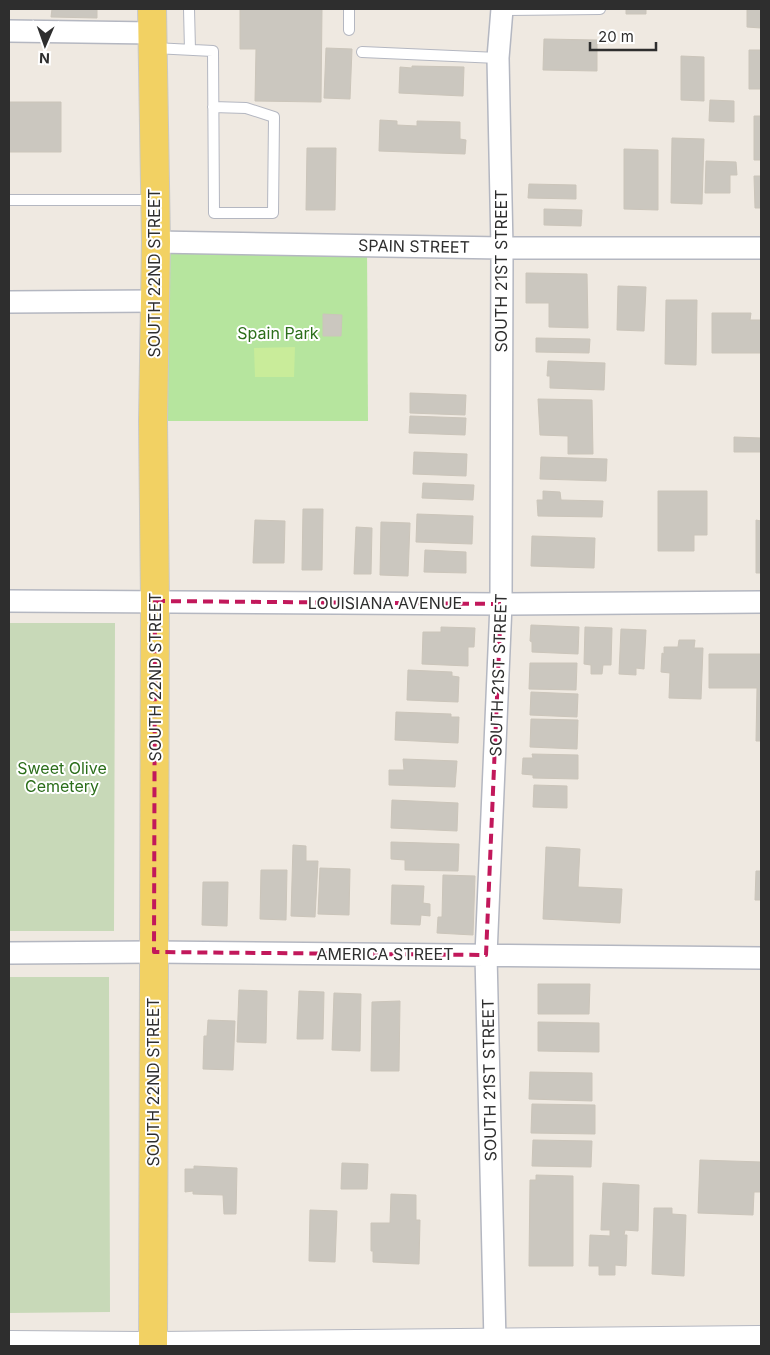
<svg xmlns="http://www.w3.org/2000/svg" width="770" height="1355" font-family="Inter,sans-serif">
  <rect width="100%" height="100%" fill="#efe9e1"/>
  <path fill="#b6e59e" d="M 156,242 L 367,245 L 368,421 L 153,421 Z"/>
  <path fill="#c8d9b8" d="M 9,623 L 115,623 L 114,931 L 9,931 Z
    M 9,977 L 109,977 L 110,1312 L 9,1313 Z"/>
  <path fill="#c9ec9a" d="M 295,347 L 294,377 L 255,377 L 254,348 Z"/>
  <path fill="#cbc7bf" stroke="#cbc5ba" d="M 52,9 L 97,9 L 97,18 L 51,17 Z
    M 240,9 L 322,9 L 321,102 L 255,101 L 256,49 L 240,49 Z
    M 626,9 L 646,9 L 646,14 L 626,14 Z
    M 747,9 L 761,9 L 761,28 L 747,27 Z
    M 544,39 L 597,40 L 597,71 L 543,70 Z
    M 326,48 L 352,49 L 350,99 L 324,98 Z
    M 749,50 L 761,50 L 761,89 L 749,89 Z
    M 681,56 L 704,57 L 704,101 L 681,100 Z
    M 412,66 L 464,67 L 463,96 L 399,93 L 400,67 L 412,68 Z
    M 710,100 L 734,101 L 734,122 L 709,121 Z
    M 9,102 L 61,102 L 61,152 L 9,152 Z
    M 754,116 L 761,116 L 761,160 L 754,160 Z
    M 380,120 L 397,121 L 397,125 L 417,126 L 417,121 L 460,122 L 460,139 L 466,140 L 465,154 L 379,151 Z
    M 672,138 L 704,139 L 702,204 L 671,203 Z
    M 307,148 L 336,148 L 335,210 L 306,210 Z
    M 624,149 L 658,150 L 658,210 L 624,209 Z
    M 706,161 L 736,162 L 737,175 L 730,175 L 730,193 L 705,193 Z
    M 754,176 L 761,176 L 761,208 L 755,208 Z
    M 529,184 L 576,185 L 576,199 L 528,198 Z
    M 544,209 L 582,210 L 581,226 L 544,225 Z
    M 526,273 L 587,274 L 588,328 L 549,327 L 549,303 L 526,303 Z
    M 618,286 L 646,287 L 644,331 L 617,330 Z
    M 666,300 L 697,300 L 696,365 L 665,364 Z
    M 712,313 L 751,313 L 750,320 L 761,320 L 761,353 L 712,353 Z
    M 323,314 L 342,315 L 341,336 L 323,336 Z
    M 536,338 L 590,339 L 589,353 L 536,352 Z
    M 548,361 L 605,363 L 604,390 L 550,388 L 550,376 L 547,376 Z
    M 410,393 L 466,395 L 465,415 L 410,413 Z
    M 538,399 L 592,400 L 593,454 L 568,454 L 568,436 L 540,435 Z
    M 410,416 L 466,418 L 465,435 L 409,433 Z
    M 734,437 L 761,438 L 761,452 L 734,452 Z
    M 414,452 L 467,454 L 466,476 L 413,474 Z
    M 541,457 L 607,459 L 606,481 L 540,479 Z
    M 423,483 L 474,485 L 473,500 L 422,498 Z
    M 543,491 L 560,492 L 561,500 L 603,501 L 602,517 L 538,516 L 537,500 L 543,500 Z
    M 658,491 L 707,491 L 707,535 L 694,535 L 694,551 L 658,551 Z
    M 303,509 L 323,509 L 322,570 L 302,570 Z
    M 417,514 L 473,516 L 472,544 L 416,542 Z
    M 255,520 L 285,521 L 284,563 L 253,563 Z
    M 756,520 L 761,521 L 761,573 L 756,573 Z
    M 381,522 L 410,523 L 408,576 L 380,575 Z
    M 356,527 L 372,528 L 371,574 L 354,574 Z
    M 532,536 L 595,538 L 594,568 L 531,566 Z
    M 425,550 L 466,552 L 466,573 L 424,572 Z
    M 531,625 L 579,627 L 578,654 L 532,652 L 532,642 L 530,641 Z
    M 441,627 L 475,628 L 474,647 L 468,647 L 468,666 L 422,664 L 423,632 L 441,632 Z
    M 585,627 L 612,628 L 611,665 L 603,665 L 602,674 L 591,674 L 591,665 L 584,664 Z
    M 621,629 L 646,630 L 644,669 L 636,668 L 636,675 L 619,674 Z
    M 679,640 L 695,640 L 694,648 L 703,648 L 701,699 L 669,698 L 670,673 L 661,672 L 662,653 L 664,654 L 664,647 L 678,647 Z
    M 709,654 L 761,654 L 761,741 L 756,741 L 757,688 L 709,688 Z
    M 530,663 L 577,663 L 576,690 L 529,689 Z
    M 408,670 L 452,672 L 452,676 L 459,677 L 458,702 L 407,700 Z
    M 531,692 L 578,694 L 577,717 L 530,715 Z
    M 396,712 L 451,714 L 451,717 L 459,717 L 458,743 L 395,740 Z
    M 531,719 L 578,720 L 577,749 L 530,747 Z
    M 532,754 L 578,755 L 578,779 L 533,778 L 533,775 L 522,774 L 523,758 L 533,758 Z
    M 403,759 L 457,761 L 455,787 L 389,785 L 389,770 L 404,770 Z
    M 534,785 L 567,786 L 567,808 L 533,807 Z
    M 392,800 L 458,803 L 457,831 L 391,828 Z
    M 391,842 L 459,844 L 458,871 L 405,870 L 405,860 L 391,859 Z
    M 293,845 L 306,846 L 306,861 L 318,861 L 315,917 L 291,916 Z
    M 546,847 L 580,849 L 578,887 L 622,889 L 620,923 L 543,919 Z
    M 320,868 L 350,869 L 349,915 L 318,914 Z
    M 261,870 L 287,870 L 286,920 L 260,919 Z
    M 756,871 L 761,871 L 761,900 L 755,900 Z
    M 443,875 L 475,876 L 473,935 L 437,933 L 438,917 L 442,917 Z
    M 203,882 L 228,882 L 227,926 L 202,925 Z
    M 392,885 L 424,886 L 423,903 L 430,904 L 430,916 L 421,915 L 420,925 L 391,924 Z
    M 538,984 L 590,984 L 589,1014 L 538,1014 Z
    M 239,990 L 267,991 L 266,1043 L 237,1042 Z
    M 299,991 L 324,992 L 323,1039 L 297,1039 Z
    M 334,993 L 361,994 L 360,1051 L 332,1050 Z
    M 400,1001 L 399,1071 L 371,1071 L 372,1002 Z
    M 208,1020 L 235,1021 L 233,1070 L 203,1069 L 204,1036 L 207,1036 Z
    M 538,1022 L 599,1023 L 599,1052 L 538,1051 Z
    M 530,1072 L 592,1073 L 592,1101 L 529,1099 Z
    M 532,1104 L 595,1105 L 595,1134 L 531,1133 Z
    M 533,1140 L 592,1141 L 591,1167 L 532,1166 Z
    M 700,1160 L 761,1162 L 761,1192 L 754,1192 L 753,1215 L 698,1213 Z
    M 342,1163 L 368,1164 L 367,1189 L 341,1189 Z
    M 194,1166 L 237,1168 L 236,1214 L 224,1214 L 223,1195 L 193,1194 L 193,1191 L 185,1192 L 185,1169 L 194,1169 Z
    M 536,1175 L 573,1176 L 573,1266 L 529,1266 L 530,1180 L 536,1180 Z
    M 603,1183 L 639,1185 L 638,1231 L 625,1230 L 624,1235 L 627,1235 L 626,1266 L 615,1265 L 615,1275 L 599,1275 L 599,1266 L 589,1266 L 590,1235 L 610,1236 L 610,1230 L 601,1230 Z
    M 391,1194 L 416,1195 L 416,1220 L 420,1220 L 419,1264 L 373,1262 L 373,1251 L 371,1251 L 371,1223 L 390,1223 Z
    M 654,1208 L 672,1208 L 672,1214 L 686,1215 L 684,1276 L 652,1274 Z
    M 310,1210 L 337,1211 L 335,1262 L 309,1261 Z"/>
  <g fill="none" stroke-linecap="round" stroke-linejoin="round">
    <g stroke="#b4b7c1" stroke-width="12">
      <path id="lane" d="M 189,9 L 190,50
        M 502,10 L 600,9
        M 349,30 L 349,9
        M 154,48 L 213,51 L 214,213 L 273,213 L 274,117 L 246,108 L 213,107
        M 362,52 L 498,58
        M 9,200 L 155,200"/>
    </g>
    <g stroke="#b4b7c1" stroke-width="24">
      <path id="street" d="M 9,31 L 153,33
        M 156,242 L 502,248 L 761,248
        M 9,302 L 155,301
        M 9,601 L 501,604 L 761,602
        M 9,953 L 154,952 L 761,958
        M 495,1342 L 486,955 L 501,604 L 502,248 L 498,58 L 502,9"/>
    </g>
    <g stroke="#b4b7c1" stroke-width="30">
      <path id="secondary" d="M 9,1345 L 141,1346
        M 159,1346 L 761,1340"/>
    </g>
    <g stroke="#c9c9c9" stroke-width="30">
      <path id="primary" d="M 152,9 L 156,242 L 153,421 L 155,601 L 153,1346"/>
    </g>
    <use href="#lane" stroke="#fff" stroke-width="10"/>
    <use href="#street" stroke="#fff" stroke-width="21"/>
    <use href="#secondary" stroke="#fff" stroke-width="28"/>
    <use href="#primary" stroke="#f2d163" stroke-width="28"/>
  </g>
  <path fill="none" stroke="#c2185b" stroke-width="4" stroke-dasharray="10 6" stroke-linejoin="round" d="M 155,601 L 501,604 L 486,955 L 154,952 Z"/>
  <g text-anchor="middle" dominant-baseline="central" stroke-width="4" stroke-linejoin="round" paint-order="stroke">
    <g font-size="16" fill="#2e2e2e" stroke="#fff">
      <text transform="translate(414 246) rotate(1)">SPAIN STREET</text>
      <text transform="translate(501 271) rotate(-90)">SOUTH 21ST STREET</text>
      <text transform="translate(154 273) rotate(-90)">SOUTH 22ND STREET</text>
      <text x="385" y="603">LOUISIANA AVENUE</text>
      <text transform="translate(498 675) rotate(-88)">SOUTH 21ST STREET</text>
      <text transform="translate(155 677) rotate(-90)">SOUTH 22ND STREET</text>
      <text x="385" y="954">AMERICA STREET</text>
      <text transform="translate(489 1080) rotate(-91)">SOUTH 21ST STREET</text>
      <text transform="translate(153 1082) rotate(-90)">SOUTH 22ND STREET</text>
    </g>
    <g font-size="16" fill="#2c6e1b" stroke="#fff">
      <text x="278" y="333">Spain Park</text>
      <text x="62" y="768">Sweet Olive<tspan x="62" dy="18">Cemetery</tspan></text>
    </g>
  </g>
  <rect width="770" height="1355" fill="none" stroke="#2e2e2e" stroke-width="20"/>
  <g transform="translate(45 45) rotate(182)" stroke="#ffffff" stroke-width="4" paint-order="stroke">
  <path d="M0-4L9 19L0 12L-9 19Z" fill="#2e2e2e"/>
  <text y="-8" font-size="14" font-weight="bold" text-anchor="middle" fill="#2e2e2e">N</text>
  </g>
  <path d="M590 42v8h66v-8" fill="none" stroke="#2e2e2e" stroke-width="2.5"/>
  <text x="598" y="42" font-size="15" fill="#2e2e2e" stroke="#ffffff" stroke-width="4" paint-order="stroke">20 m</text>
</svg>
